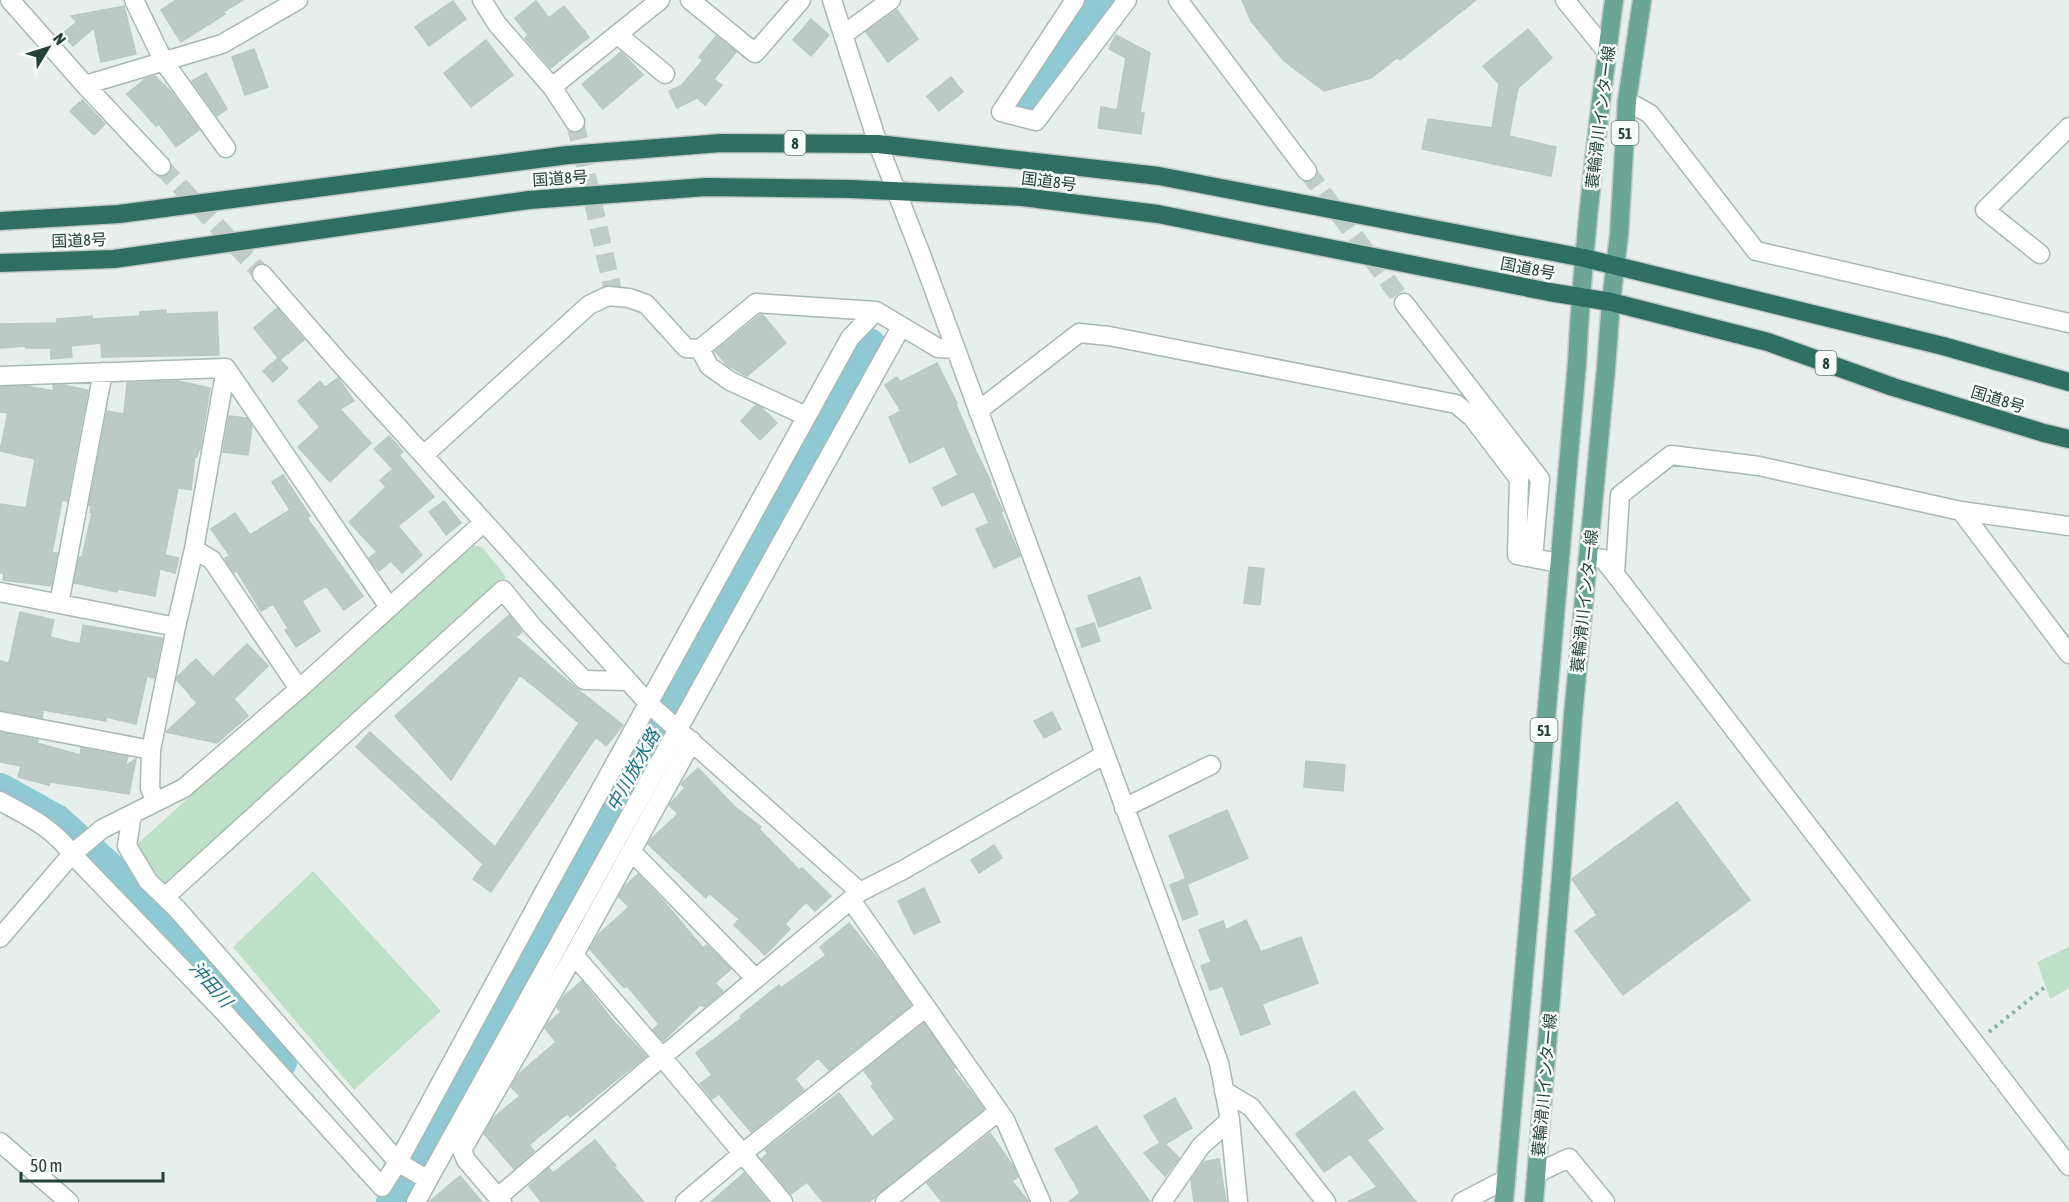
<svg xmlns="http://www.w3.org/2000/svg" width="2069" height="1202" font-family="'Asap Condensed','Noto Sans JP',sans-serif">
  <rect width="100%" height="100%" fill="#e6efeb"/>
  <path fill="#bfe0c8" d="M 470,545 L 482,547 L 506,577 L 391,679 L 179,878 L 162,886 L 135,846 Z
    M 313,871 L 441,1011 L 354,1090 L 233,947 Z
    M 2069,947 L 2069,988 L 2050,999 L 2037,962 Z"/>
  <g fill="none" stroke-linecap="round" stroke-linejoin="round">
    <path stroke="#8ec9d4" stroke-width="34" d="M 1026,105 L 1103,0
      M 0,790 L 56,821 L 108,868 L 280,1062
      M 393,1202 L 869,345"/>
  </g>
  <path fill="#bbcac4" stroke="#b8c9c2" stroke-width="1.5" d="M 176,0 L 243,0 L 223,12 L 225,14 L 181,42 L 161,10 Z
    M 1242,0 L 1476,0 L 1400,60 L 1398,57 L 1371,78 L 1324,91 L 1284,61 L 1251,21 Z
    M 453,1 L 466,19 L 429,46 L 415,27 Z
    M 536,1 L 549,18 L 564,6 L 589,37 L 551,68 L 525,38 L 528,35 L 515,18 Z
    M 124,6 L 136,54 L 101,62 L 94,28 L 73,46 L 62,34 L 77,22 L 71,16 Z
    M 897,10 L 918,39 L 888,62 L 866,32 Z
    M 811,19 L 829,35 L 811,56 L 793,40 Z
    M 1528,29 L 1552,58 L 1518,88 L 1509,136 L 1556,147 L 1551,176 L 1422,149 L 1428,119 L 1492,128 L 1499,84 L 1483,66 Z
    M 1116,35 L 1150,53 L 1140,113 L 1144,113 L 1141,134 L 1098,128 L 1101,107 L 1117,110 L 1126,58 L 1109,49 Z
    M 716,36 L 736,52 L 714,79 L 722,85 L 705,105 L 697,98 L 677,108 L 669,91 L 682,85 L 703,60 L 699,57 Z
    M 486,40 L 513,75 L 471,107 L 444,73 Z
    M 254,49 L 268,87 L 245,95 L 232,57 Z
    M 621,52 L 643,75 L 603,109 L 582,84 Z
    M 206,73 L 227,109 L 217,116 L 192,81 Z
    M 155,76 L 172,93 L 199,130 L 176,147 L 159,124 L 156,126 L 127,94 L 145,79 Z
    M 951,77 L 963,92 L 939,111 L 927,96 Z
    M 82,100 L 105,124 L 94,135 L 70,111 Z
    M 277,308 L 304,340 L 280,360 L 288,368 L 273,382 L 263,371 L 278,358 L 254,328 Z
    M 166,310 L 166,314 L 217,312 L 219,355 L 102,357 L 101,343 L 71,346 L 72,357 L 51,359 L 51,348 L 26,348 L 26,346 L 0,348 L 0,324 L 57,323 L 57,319 L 92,316 L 92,319 L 140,316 L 140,312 Z
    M 760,315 L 763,315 L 786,343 L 747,376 L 727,365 L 715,351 Z
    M 937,363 L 957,403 L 956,404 L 974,447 L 991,482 L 990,483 L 1003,511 L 1001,512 L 1020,556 L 994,568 L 976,529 L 989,523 L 974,491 L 942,506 L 933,488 L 958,475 L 944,446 L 910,463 L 889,417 L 901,411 L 885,385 L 897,377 L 900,382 Z
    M 338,378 L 354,401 L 340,409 L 371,443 L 330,482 L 298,447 L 320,427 L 298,401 L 320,381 L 325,387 Z
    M 178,381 L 210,388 L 200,449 L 199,449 L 197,457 L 195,457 L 191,490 L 178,488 L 165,555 L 179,558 L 175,573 L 160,569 L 155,596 L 118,589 L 117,592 L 74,583 L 79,557 L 82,557 L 92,513 L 90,512 L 91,506 L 89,505 L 107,411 L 124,414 L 127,383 Z
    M 53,385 L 63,385 L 88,390 L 67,501 L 62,500 L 52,553 L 57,553 L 51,586 L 3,580 L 4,573 L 0,573 L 0,504 L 26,508 L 35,459 L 0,451 L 8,413 L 0,412 L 0,387 L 26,386 L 54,391 Z
    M 756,405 L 762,408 L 777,423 L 760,440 L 741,421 Z
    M 229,416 L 247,418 L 252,426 L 248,455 L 223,452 Z
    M 389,436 L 403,452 L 399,455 L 434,497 L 398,526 L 422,555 L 402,573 L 391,561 L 379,571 L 369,558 L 377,552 L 349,522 L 386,487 L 380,480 L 393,469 L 374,449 Z
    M 283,475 L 310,516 L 307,518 L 363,596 L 344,610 L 326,586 L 302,601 L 320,631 L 296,647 L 285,630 L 288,628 L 273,604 L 261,611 L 237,571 L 234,572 L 226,561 L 225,558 L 230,556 L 211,529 L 235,513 L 250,535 L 290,510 L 272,482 Z
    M 444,501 L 461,523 L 446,535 L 429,512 Z
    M 1249,567 L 1264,569 L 1260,605 L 1244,603 Z
    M 1140,577 L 1151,608 L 1099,627 L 1088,596 Z
    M 20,612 L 54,620 L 50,637 L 80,644 L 83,625 L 162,638 L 154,678 L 147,676 L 136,724 L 106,717 L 106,721 L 43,710 L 42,718 L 0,710 L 0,661 L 9,663 Z
    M 509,615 L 522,632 L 516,637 L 576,688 L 623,725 L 606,746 L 596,737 L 491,892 L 473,879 L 483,864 L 356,747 L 370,732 L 495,847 L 579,723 L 520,675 L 451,780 L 395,716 Z
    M 1094,623 L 1100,641 L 1082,647 L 1076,629 Z
    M 247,644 L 268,666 L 234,699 L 248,716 L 217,743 L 166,732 L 197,703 L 177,680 L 177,677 L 196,659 L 213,677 Z
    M 1052,712 L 1061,729 L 1044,738 L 1034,721 Z
    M 0,732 L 38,740 L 37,743 L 80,755 L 81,748 L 128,757 L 125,766 L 136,759 L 129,794 L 50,782 L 49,785 L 18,777 L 21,766 L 0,762 Z
    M 1306,761 L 1345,765 L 1343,791 L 1304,787 Z
    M 698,768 L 734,806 L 761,827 L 759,829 L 799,870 L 802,868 L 831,896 L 815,911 L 806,902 L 785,924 L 790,929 L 765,955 L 734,925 L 739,919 L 709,893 L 706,898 L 648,844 L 651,839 L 678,814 L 669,805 L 685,788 L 681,784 Z
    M 1677,802 L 1750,900 L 1623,995 L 1575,931 L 1597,915 L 1572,879 Z
    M 1227,810 L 1248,858 L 1188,884 L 1169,836 Z
    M 994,845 L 1002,858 L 979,873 L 971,860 Z
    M 638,874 L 666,904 L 703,948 L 707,945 L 731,969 L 715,983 L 723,991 L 705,1007 L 700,1005 L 663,1041 L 653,1030 L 659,1024 L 627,986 L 624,988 L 590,949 L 599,934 L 629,907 L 619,897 L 625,886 Z
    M 1185,879 L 1198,914 L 1183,920 L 1170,885 Z
    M 924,888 L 940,922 L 914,934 L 898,901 Z
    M 1246,920 L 1261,952 L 1301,937 L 1318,983 L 1262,1004 L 1270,1024 L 1241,1035 L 1223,986 L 1210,990 L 1201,966 L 1211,962 L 1199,930 L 1223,921 L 1226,930 Z
    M 849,923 L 881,963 L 911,1005 L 829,1070 L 818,1058 L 795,1079 L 804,1090 L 751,1132 L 719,1094 L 712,1099 L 700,1084 L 712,1075 L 696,1053 L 742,1018 L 740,1016 L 779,985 L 781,988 L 826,955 L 820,947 Z
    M 582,981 L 614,1022 L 646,1056 L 570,1117 L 567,1114 L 529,1145 L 534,1151 L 514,1169 L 484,1134 L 493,1118 L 520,1096 L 511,1087 L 519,1074 L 556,1042 L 545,1028 L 548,1023 L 561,1012 L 557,1007 L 564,996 Z
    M 924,1023 L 955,1068 L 953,1069 L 984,1109 L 869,1202 L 823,1202 L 807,1182 L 791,1194 L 762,1159 L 768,1153 L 765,1150 L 839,1093 L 872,1137 L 895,1119 L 871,1086 L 874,1084 L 864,1071 Z
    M 1354,1091 L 1383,1129 L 1367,1140 L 1416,1202 L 1348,1202 L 1377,1187 L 1350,1154 L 1324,1172 L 1296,1134 Z
    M 1175,1098 L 1192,1128 L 1165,1144 L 1179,1158 L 1165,1176 L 1144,1153 L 1160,1143 L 1144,1116 Z
    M 1096,1126 L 1150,1202 L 1069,1202 L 1080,1193 L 1055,1149 Z
    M 990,1133 L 1013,1166 L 1018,1177 L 1012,1181 L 1029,1202 L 942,1202 L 927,1183 Z
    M 595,1140 L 616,1166 L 614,1167 L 644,1202 L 541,1202 L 529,1186 L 549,1168 L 553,1173 Z
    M 1219,1159 L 1226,1202 L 1194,1202 L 1191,1180 L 1204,1162 Z
    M 744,1173 L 768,1202 L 711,1202 Z
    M 460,1176 L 482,1202 L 429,1202 Z"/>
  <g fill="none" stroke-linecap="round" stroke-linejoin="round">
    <path stroke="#bfccc8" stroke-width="18" stroke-dasharray="18 9" stroke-linecap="butt" d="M 575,122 L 614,296
      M 161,166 L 262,274
      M 1307,171 L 1404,303"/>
    <g stroke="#a8b8b2" stroke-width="21">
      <path id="minor" d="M 10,0 L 85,85 L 161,166
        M 134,0 L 164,62 L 226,148
        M 482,0 L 497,24 L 552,87 L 575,122
        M 690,0 L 755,53 L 801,0
        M 832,0 L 878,144 L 920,252 L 1219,1063 L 1230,1120 L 1238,1202
        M 1075,0 L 1001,112 L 1036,121 L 1127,0
        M 1178,0 L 1307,171
        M 1565,0 L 1607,52
        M 617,34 L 665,74
        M 843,35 L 891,0
        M 85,85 L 222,44 L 298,0
        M 552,87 L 660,0
        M 1627,101 L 1650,114 L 1756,251 L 2069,323
        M 2040,254 L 1985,210 L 2069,127
        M 262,274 L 338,361 L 648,703 L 860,892
        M 1404,303 L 1540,479 L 1533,558
        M 876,311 L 850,338 L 548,885 L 398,1162 L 428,1180 L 901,327
        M 700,349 L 709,366 L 730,381 L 806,416
        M 0,376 L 226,368
        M 978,411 L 1079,333 L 1109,336 L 1456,404 L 1472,417 L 1519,479 L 1517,555 L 1559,563
        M 424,455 L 589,305 L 608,296 L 629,298 L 646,304 L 686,348 L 700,349 L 756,303 L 876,311 L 938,348 L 955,349
        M 1961,511 L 2069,654
        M 194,549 L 226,368 L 389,607
        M 1588,557 L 1603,559 L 1615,574 L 2069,1166
        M 1615,574 L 1620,495 L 1671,455 L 1759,466 L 1961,511 L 2069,526
        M 0,592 L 176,627 L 151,750 L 150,788 L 156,802
        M 59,604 L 103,372
        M 176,627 L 194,549 L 212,560 L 299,689 L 483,523
        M 0,721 L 151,750
        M 0,801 C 29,817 52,827 72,854 L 223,1011 L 382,1187 L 398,1162 L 177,909 L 148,881 L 127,846 L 132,814
        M 1124,808 L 1211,765
        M 631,851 L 756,979
        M 165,897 L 503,590 L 533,627 L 584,680 L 628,681
        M 851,900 L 1005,1120 L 1041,1202
        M 0,938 L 72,854 L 102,829 L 184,788 L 299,689
        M 574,955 L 692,741
        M 1224,1091 L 1251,1107 L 1326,1202
        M 0,1142 L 69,1202
        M 1537,1173 L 1569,1158 L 1605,1202
        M 498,1197 L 662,1057 L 860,892 L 903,870 L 1104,755
        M 416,1202 L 428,1180
        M 502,1202 L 466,1160 L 462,1150 L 574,955 L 662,1057 L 783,1202
        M 685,1202 L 743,1153 L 925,1008
        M 885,1202 L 999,1111
        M 1162,1202 L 1201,1146 L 1230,1120
        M 1462,1202 L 1506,1179"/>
    </g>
    <g stroke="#c2cac8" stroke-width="21">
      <path id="major" d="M 1504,1202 L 1577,363 C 1583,242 1598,120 1614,0
        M 1534,1202 L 1562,864 L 1573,716 L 1606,368 L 1611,302 L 1619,235 L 1627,101 L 1642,0"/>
    </g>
    <g stroke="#c2cac8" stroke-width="21">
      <path id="highway" d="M 0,221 L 119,214 L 568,155 L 721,143 L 878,144 L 1159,176 L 1584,258 L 1943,346 L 2069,382
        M 0,263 L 114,259 L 529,200 L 706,187 L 850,189 L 1022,197 L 1158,214 L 1549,292 L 1611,302 L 1768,342 L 1893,387 L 2044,433 L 2069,439"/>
    </g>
    <path stroke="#86b3a5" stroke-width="4" stroke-dasharray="3 4.5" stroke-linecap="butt" d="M 1989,1032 L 2045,987"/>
    <use href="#minor" stroke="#fff" stroke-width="18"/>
    <use href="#major" stroke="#6aa596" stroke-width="18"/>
    <use href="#highway" stroke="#2f6f62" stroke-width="18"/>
  </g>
  <g text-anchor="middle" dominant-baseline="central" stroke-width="5" stroke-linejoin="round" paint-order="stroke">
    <g fill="#f7fbf9" stroke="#637a73" stroke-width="1.5">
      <rect x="1611.5" y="121" width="27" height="24" rx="4.5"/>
      <rect x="784.5" y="131" width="21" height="24" rx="4.5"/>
      <rect x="1815.5" y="351" width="21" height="24" rx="4.5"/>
      <rect x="1530.5" y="718" width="27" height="24" rx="4.5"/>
    </g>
    <g font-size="15" font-weight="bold" fill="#24423a">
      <text x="1625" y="133">51</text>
      <text x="795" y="143">8</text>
      <text x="1826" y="363">8</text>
      <text x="1544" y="730">51</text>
    </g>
    <g font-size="16" fill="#24423a" stroke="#f7fbf9">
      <text transform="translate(1600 117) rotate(-83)">蓑輪滑川インター線</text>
      <text transform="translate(560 178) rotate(-4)">国道8号</text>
      <text transform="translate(1049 181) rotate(7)">国道8号</text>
      <text transform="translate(79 240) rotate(-2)">国道8号</text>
      <text transform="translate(1528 268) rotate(11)">国道8号</text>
      <text transform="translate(1998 399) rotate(17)">国道8号</text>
      <text transform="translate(1584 601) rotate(-84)">蓑輪滑川インター線</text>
      <text transform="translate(1544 1085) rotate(-85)">蓑輪滑川インター線</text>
    </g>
    <g font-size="18" font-style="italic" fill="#1c6f80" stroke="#f7fbf9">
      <text transform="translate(633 770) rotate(-61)">中川放水路</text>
      <text transform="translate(211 984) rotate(49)">沖田川</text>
    </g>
  </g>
  <g transform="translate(48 48) rotate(52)" stroke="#f7fbf9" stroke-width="4.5" paint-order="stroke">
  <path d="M0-4.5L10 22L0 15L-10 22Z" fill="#24423a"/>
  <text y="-9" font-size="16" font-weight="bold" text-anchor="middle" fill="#24423a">N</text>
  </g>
  <path d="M21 1172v9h142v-9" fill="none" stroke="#24423a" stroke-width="3"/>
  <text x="30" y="1172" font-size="18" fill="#24423a" stroke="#f7fbf9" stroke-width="4.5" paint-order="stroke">50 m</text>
</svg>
